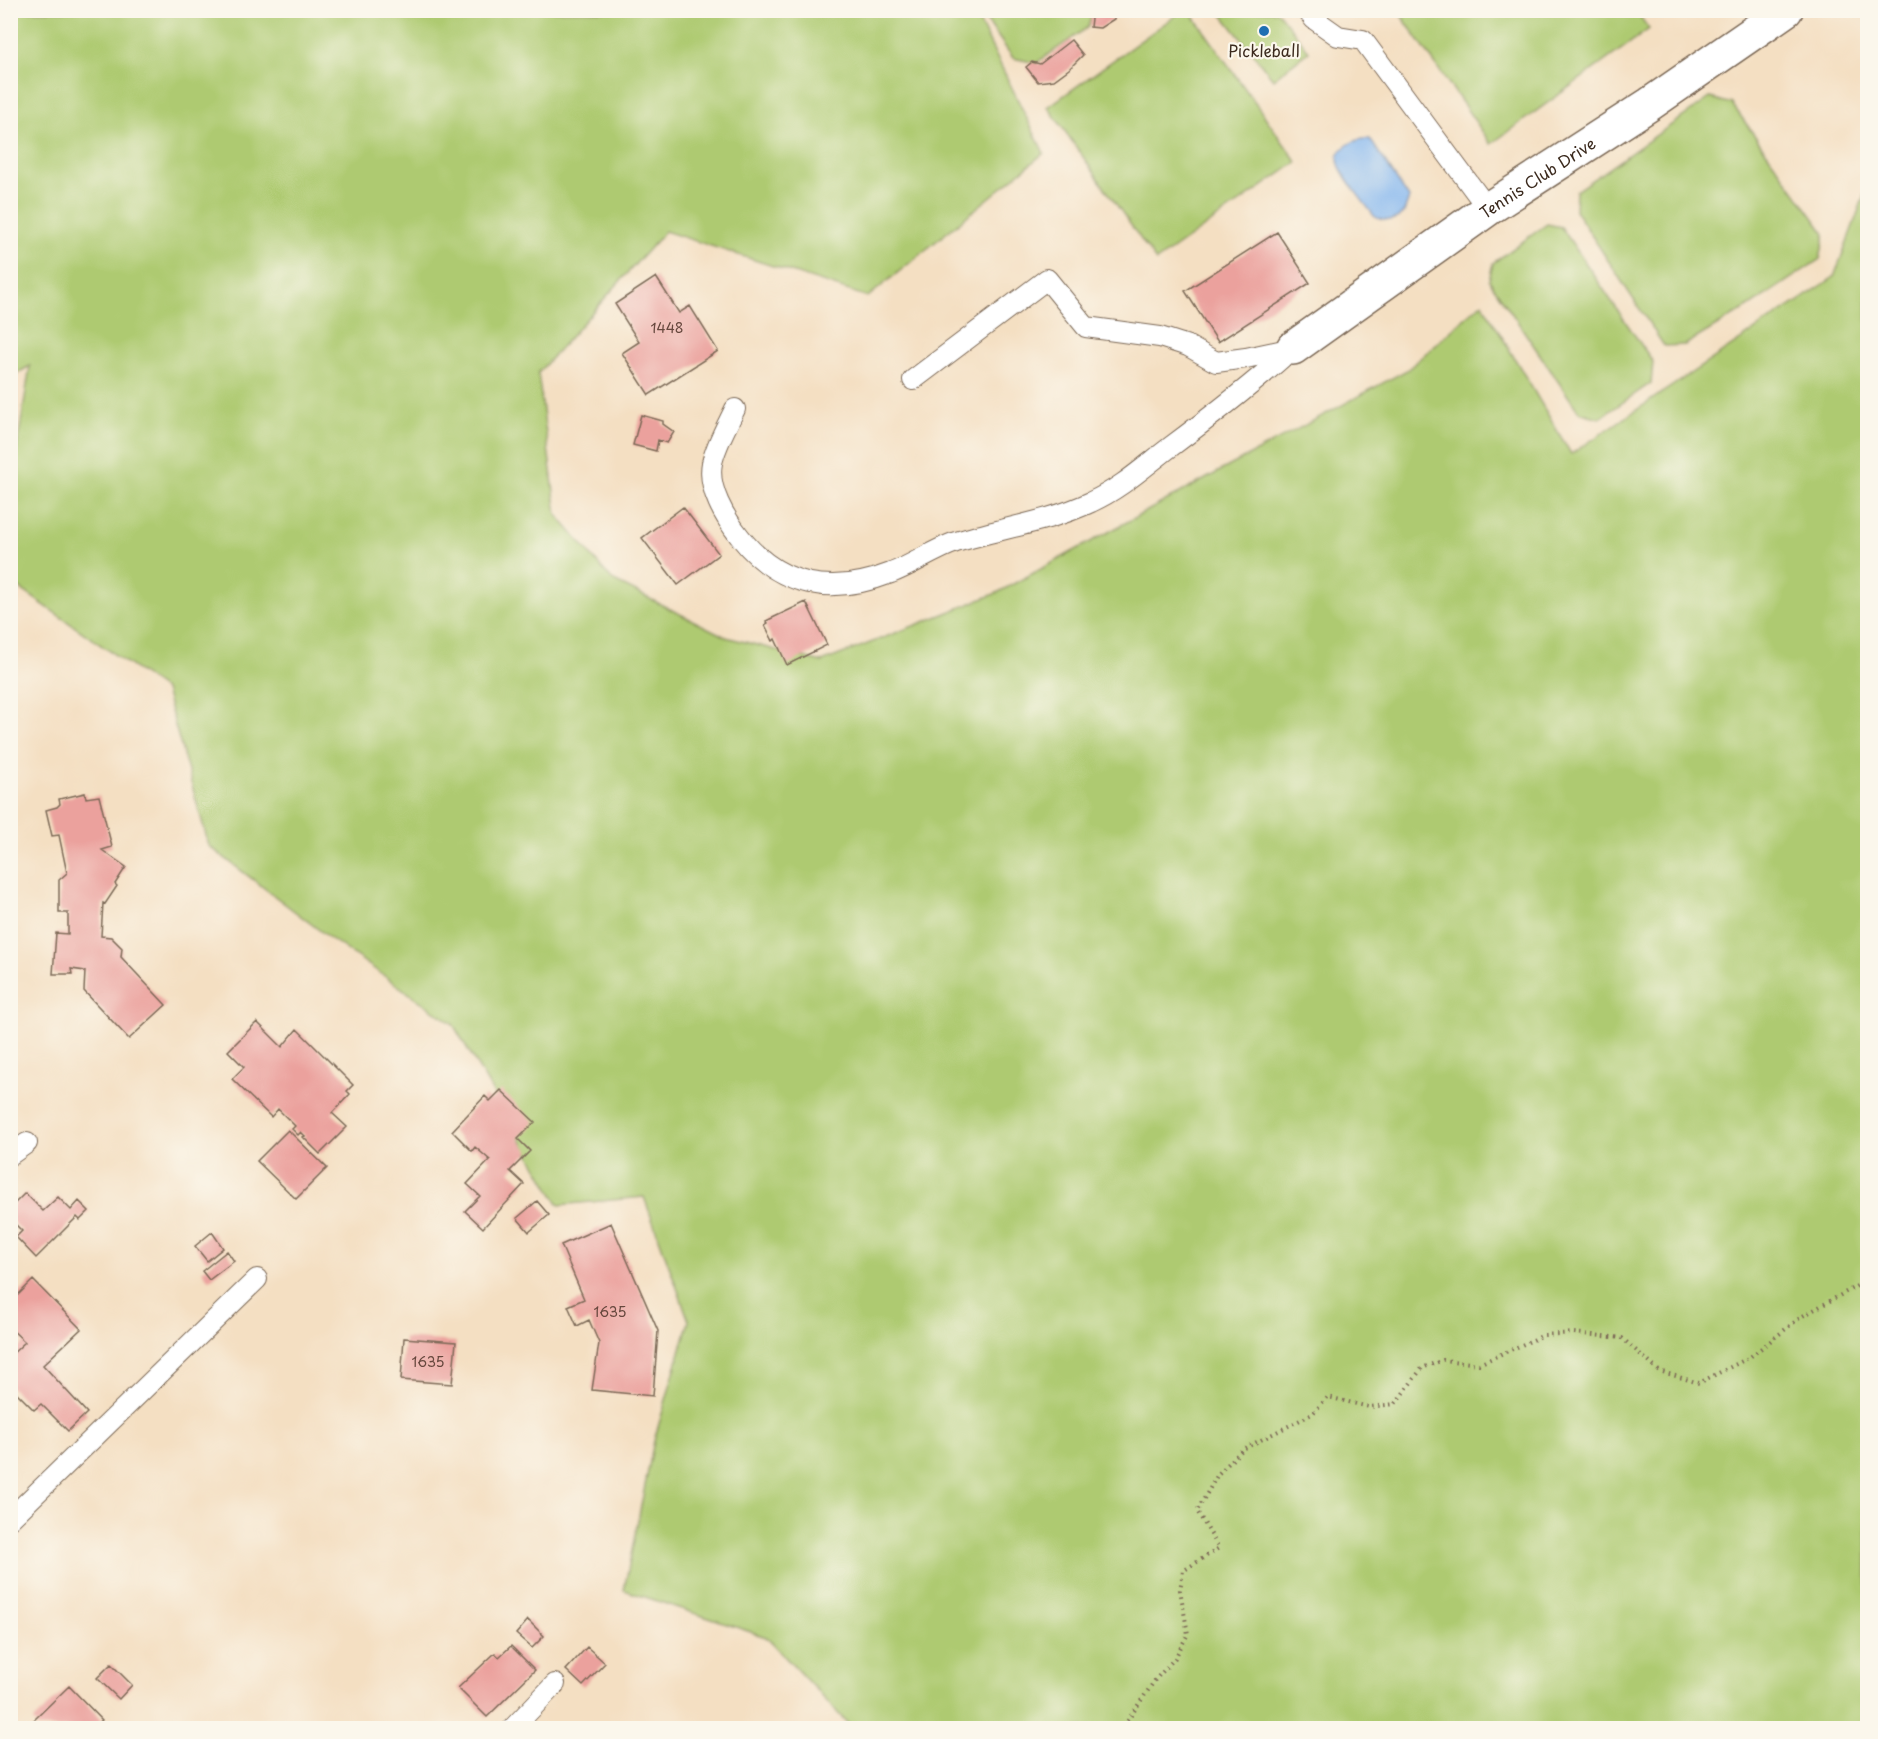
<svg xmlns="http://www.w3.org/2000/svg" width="1878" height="1739" font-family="'Playpen Sans',sans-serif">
  <rect width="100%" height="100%" fill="#fbf7ec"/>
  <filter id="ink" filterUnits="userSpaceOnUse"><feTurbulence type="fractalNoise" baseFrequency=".0167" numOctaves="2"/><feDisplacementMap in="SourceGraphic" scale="12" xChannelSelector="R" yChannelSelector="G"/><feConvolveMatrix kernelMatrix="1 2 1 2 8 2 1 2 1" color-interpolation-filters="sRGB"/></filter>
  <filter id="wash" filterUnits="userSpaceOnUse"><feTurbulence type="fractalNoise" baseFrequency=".008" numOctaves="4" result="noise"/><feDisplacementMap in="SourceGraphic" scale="24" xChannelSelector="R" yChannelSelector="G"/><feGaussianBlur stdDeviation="1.35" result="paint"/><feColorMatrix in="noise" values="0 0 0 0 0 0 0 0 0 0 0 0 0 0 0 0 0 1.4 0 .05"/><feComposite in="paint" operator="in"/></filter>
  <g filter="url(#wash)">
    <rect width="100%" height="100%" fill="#f4dfc2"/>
    <path fill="#aeca71" stroke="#747a48" stroke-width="1.5" d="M 11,11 L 974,11 L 1044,153 L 868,297 L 665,231 L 538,373 L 557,515 L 612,580 L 726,637 L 822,662 L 997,593 L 1222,470 L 1407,370 L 1482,303 L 1571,454 L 1834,277 L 1867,188 L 1867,1728 L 852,1728 L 766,1637 L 624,1590 L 654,1441 L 689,1321 L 644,1197 L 559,1205 L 453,1024 L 327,936 L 209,846 L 165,690 L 11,582 L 11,485 L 30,366 L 11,377 Z
      M 980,11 L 1093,11 L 1088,27 L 1036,63 L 1013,58 Z
      M 1182,11 L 1190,11 L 1297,162 L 1156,261 L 1048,107 Z
      M 1219,11 L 1277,11 L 1309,51 L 1273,79 Z
      M 1398,11 L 1636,11 L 1649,29 L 1491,144 Z
      M 1710,98 L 1732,104 L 1825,234 L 1820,259 L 1748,307 L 1685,345 L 1664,346 L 1575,210 L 1576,191 Z
      M 1547,224 L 1561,227 L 1653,362 L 1651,383 L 1600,418 L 1579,412 L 1489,280 L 1493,263 Z"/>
    <path fill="#82b5ef" stroke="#5e7086" stroke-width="1.5" d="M 1363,139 L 1370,139 L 1409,198 L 1404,212 C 1397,221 1384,223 1374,216 C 1366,204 1338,173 1338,159 C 1338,148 1354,140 1363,139 Z"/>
    <g id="blocks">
      <path fill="#eba19d" d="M 1092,10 L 1115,10 L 1114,19 L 1100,28 L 1090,27 Z
        M 1071,40 L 1083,55 L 1069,69 L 1054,80 L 1038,82 L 1026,67 L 1032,62 L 1040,64 Z
        M 1277,232 L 1310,283 L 1218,342 L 1185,291 Z
        M 656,277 L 679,313 L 690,306 L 718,351 L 649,395 L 622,353 L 639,342 L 615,304 Z
        M 641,415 L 663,421 L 663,424 L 674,432 L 667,443 L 658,440 L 656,451 L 633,445 Z
        M 683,507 L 719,554 L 678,585 L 642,538 Z
        M 806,602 L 827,645 L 787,665 L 775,639 L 773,641 L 765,625 L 768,623 L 766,621 Z
        M 85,793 L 86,798 L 99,796 L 112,847 L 102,850 L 126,867 L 115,884 L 117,886 L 105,904 L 103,903 L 101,936 L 111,937 L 122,948 L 121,957 L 166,1005 L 129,1039 L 84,991 L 85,971 L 71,969 L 72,974 L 53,974 L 56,933 L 68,934 L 68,913 L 59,913 L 59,880 L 67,873 L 59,835 L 52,836 L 46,810 L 57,807 L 60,804 L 59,799 Z
        M 257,1022 L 282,1047 L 297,1029 L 353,1085 L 347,1091 L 350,1094 L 332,1113 L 347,1127 L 320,1154 L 303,1137 L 305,1136 L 301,1132 L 298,1135 L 292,1129 L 295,1126 L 278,1109 L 271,1117 L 232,1079 L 244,1067 L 228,1051 Z
        M 501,1090 L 535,1122 L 518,1139 L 530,1151 L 510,1171 L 524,1184 L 483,1228 L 465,1211 L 480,1196 L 467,1184 L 490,1160 L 475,1147 L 472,1151 L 452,1131 L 485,1096 L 490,1101 Z
        M 288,1130 L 327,1168 L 296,1199 L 257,1161 Z
        M 25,1193 L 43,1211 L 58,1197 L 71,1210 L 79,1201 L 89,1211 L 80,1220 L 77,1217 L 36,1258 L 16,1237 L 22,1231 L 10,1219 L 10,1208 Z
        M 537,1201 L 549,1215 L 529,1232 L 517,1218 Z
        M 611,1223 L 658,1331 L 653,1396 L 592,1390 L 599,1343 L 589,1320 L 577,1326 L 568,1306 L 584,1299 L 561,1245 Z
        M 212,1232 L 223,1248 L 207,1261 L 195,1246 Z
        M 227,1251 L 234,1261 L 209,1280 L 202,1271 Z
        M 33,1280 L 81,1329 L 43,1365 L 87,1413 L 68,1431 L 41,1404 L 34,1410 L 10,1386 L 10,1356 L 25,1342 L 10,1328 L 10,1303 Z
        M 404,1338 L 456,1342 L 452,1384 L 401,1380 Z
        M 528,1620 L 544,1636 L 532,1648 L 516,1634 Z
        M 511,1646 L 535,1670 L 487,1717 L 458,1688 L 495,1653 L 499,1657 Z
        M 587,1647 L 605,1663 L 583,1686 L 566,1670 Z
        M 111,1664 L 132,1685 L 119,1699 L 97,1678 Z
        M 69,1686 L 102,1720 L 93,1728 L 35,1728 L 38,1726 L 33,1721 Z"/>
    </g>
  </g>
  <g filter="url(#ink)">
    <use href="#blocks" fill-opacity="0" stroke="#7c6957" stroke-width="1.5"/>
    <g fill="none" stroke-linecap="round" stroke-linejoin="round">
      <g stroke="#7c6957" stroke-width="22">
        <path id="service" d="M 1307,10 L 1314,19 L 1338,36 L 1363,40 L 1488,209
          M 913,380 L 1047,279 L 1086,327 L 1160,337 L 1188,346 L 1216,362 L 1246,358 L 1293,348
          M 735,409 C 727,426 716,444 712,463 C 707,488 725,518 740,537 C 780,588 832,596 891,573 C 913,565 933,550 956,542 C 1001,528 1049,522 1091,502 C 1120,489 1144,467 1169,448 C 1212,416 1254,384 1293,348
          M 10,1155 L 27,1143
          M 10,1519 L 257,1279
          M 513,1728 L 555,1684"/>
      </g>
      <g stroke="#7c6957" stroke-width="36">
        <g id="minor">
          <path id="s1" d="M 1293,348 L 1488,209 L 1650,104 L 1786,10"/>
        </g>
      </g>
      <path stroke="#7c6957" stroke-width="4" stroke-dasharray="1.5 4.5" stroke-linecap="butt" d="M 1118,1728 L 1126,1723 L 1155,1680 L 1175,1658 L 1188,1634 L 1180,1590 L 1183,1571 L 1219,1548 L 1197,1511 L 1218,1474 L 1243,1449 L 1312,1414 L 1328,1397 L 1369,1407 L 1395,1404 L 1422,1368 L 1443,1360 L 1479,1364 L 1544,1335 L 1574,1333 L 1622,1338 L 1659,1371 L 1699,1383 L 1750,1357 L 1801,1317 L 1862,1283 L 1868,1282"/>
      <use href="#service" stroke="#fff" stroke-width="20"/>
      <use href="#minor" stroke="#fff" stroke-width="33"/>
    </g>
  </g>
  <circle fill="#1f6fb2" stroke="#fbf7ec" stroke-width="2" cx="1264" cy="31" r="6"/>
  <g text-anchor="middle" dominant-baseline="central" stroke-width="4.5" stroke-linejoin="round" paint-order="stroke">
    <g font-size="14" fill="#67483e">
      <text x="667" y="327">1448</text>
      <text x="610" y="1311">1635</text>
      <text x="428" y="1361">1635</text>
    </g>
    <g font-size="16" fill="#3b2a1e" stroke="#fbf7ec">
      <text x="1264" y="50">Pickleball</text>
    </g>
    <g font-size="16" fill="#3b2a1e" stroke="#fbf7ec">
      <text stroke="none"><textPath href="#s1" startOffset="298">Tennis Club Drive</textPath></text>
    </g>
  </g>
  <rect width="1878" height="1739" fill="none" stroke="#fbf7ec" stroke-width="36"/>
</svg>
